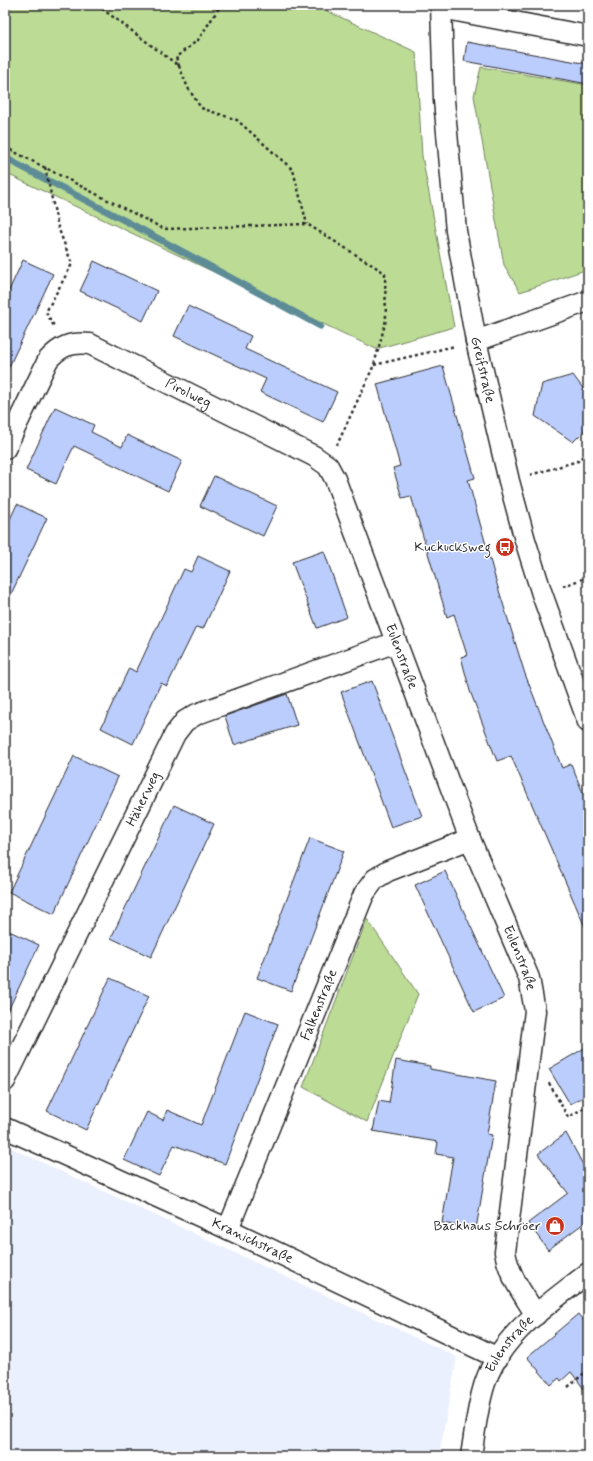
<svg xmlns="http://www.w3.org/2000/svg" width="593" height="1461" font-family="Mynerve,sans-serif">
  <rect width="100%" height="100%" fill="#fff"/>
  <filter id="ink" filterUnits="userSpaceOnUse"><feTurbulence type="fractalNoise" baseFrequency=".025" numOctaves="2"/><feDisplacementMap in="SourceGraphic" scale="8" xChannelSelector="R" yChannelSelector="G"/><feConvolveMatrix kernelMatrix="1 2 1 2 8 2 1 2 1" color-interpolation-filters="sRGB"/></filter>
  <g filter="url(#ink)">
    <path fill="#ebf0fe" d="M 5,1145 L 457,1357 L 439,1456 L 5,1456 Z"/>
    <path fill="#bcdc95" stroke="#748460" d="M 5,5 L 314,5 L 416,52 L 422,156 L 454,327 L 376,349 L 5,173 Z
      M 481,67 L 588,85 L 588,269 L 520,292 L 504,265 L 474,96 Z
      M 367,919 L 418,994 L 367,1122 L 303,1087 Z"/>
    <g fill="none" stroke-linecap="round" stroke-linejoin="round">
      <path stroke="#5d8c96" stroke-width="7" d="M 5,158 L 135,226 L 320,326"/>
    </g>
    <path fill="#bbcdfd" stroke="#2b2b2b" d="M 467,42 L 588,64 L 588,84 L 464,61 Z
      M 23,260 L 53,274 L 5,375 L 5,299 Z
      M 94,261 L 157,291 L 143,321 L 80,291 Z
      M 188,306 L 251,336 L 245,349 L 337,392 L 323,422 L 260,392 L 266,379 L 174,336 Z
      M 443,366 L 475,478 L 468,480 L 496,581 L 525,674 L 562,768 L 571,764 L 588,805 L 588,934 L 511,756 L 497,761 L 470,691 L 461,657 L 467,655 L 454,614 L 447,617 L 411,496 L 402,498 L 393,468 L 400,466 L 377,384 Z
      M 573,375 L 588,395 L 588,427 L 573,442 L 535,416 L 542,384 Z
      M 55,407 L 94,425 L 91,432 L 122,447 L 127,435 L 182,461 L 168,491 L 74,446 L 56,484 L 26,470 Z
      M 214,476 L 277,506 L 263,536 L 200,506 Z
      M 17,504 L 47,518 L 5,607 L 5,530 Z
      M 324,551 L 347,617 L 317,628 L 292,562 Z
      M 198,556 L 230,571 L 203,629 L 196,627 L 167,686 L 161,683 L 133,744 L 101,728 L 129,668 L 136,672 L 184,569 L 191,572 Z
      M 372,681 L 422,816 L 391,827 L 341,692 Z
      M 287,694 L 297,725 L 234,745 L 225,716 Z
      M 74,756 L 118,777 L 54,914 L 9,892 Z
      M 174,805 L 214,824 L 151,957 L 111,938 Z
      M 310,838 L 344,851 L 291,991 L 257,978 Z
      M 445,871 L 504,998 L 474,1012 L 415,885 Z
      M 5,929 L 39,945 L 5,1017 Z
      M 110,978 L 149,996 L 86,1130 L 47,1111 Z
      M 245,1011 L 278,1024 L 225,1164 L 174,1145 L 159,1176 L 124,1160 L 147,1112 L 163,1120 L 167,1110 L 201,1125 Z
      M 588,1046 L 588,1095 L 570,1104 L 549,1069 Z
      M 396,1060 L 430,1066 L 430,1069 L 496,1081 L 487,1134 L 492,1135 L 476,1229 L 442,1223 L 453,1157 L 436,1154 L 438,1142 L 373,1131 L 379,1101 L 389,1103 Z
      M 566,1133 L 588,1174 L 588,1220 L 548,1250 L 528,1223 L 568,1193 L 538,1154 Z
      M 578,1314 L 588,1326 L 588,1394 L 571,1372 L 561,1381 L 559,1378 L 551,1385 L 527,1357 Z"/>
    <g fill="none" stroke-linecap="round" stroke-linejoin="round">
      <g stroke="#2b2b2b" stroke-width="23">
        <g id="street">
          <path id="s1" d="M 441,5 L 444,100 L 456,231 L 476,341 L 509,481 L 525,540 L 542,594 L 588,722"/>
          <path d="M 441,8 L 588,36"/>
          <path d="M 476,341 L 588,301"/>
          <path id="s2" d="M 5,449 L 48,360 C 60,346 71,342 90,344 L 314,456 L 328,466 L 335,479 L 470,839 L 529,978 L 535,1011 L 505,1252 C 509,1276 523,1294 536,1315"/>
          <path id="s3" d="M 5,1081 L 175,734 L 185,721 L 197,714 L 396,642"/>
          <path id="s4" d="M 5,1128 L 228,1229 L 498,1358"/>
          <path id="s5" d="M 228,1229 L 364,894 L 375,879 L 388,871 L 470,839"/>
          <path id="s6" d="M 471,1456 C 475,1432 477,1407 485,1383 C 501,1334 549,1304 588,1273"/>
        </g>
      </g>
      <path stroke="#2b2b2b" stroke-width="2.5" stroke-dasharray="3 3" stroke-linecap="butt" d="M 97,5 L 179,66 L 188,88 L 201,108 L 237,120 L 293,170 L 307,224
        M 585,14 L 587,5
        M 179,66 L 176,57 L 198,40 L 221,5
        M 5,147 L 164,229 L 307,224 L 385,273 L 386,320 L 374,365 L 337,445
        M 45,167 L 58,227 L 72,264 L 46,312 L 55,328
        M 374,365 L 455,346
        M 530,475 L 578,461 L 588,451
        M 563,586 L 588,577
        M 549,1083 L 568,1117 L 588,1106
        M 583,1303 L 588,1310
        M 568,1387 L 588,1370"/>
      <use href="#street" stroke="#fff" stroke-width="20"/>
    </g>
  </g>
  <defs>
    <g id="bus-disc" transform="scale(1)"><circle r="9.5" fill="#c8321e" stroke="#fff"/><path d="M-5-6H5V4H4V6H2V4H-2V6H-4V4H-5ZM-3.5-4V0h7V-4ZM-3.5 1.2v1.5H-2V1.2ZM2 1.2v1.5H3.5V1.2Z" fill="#fff"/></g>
    <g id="shop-disc" transform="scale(1)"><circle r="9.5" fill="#c8321e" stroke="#fff"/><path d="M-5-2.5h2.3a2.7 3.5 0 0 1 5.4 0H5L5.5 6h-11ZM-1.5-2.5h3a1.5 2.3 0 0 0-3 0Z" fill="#fff"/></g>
  </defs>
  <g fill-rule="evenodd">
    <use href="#bus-disc" x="505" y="547"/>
    <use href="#shop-disc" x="555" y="1226"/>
  </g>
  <g text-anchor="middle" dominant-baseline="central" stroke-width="3" stroke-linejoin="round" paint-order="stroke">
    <g font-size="14" fill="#2b2b2b" stroke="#fff">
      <text stroke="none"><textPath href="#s1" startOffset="368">Greifstraße</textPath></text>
      <text stroke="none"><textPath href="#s2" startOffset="256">Pirolweg</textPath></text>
      <text stroke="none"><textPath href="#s2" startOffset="618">Eulenstraße</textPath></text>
      <text stroke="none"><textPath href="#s3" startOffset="314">Häherweg</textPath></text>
      <text stroke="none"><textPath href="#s2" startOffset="942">Eulenstraße</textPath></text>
      <text stroke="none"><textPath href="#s5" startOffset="242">Falkenstraße</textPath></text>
      <text stroke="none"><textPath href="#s4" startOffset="272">Kranichstraße</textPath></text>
      <text stroke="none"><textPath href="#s6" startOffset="121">Eulenstraße</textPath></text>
    </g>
    <g font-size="14" fill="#2b2b2b" stroke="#fff" text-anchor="end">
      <text x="491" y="547">Kuckucksweg</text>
      <text x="541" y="1226">Backhaus Schröer</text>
    </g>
  </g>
  <rect width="593" height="1461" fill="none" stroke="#fff" stroke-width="20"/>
  <rect x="10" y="10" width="573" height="1441" fill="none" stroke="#2b2b2b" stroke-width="1.5" filter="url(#ink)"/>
</svg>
